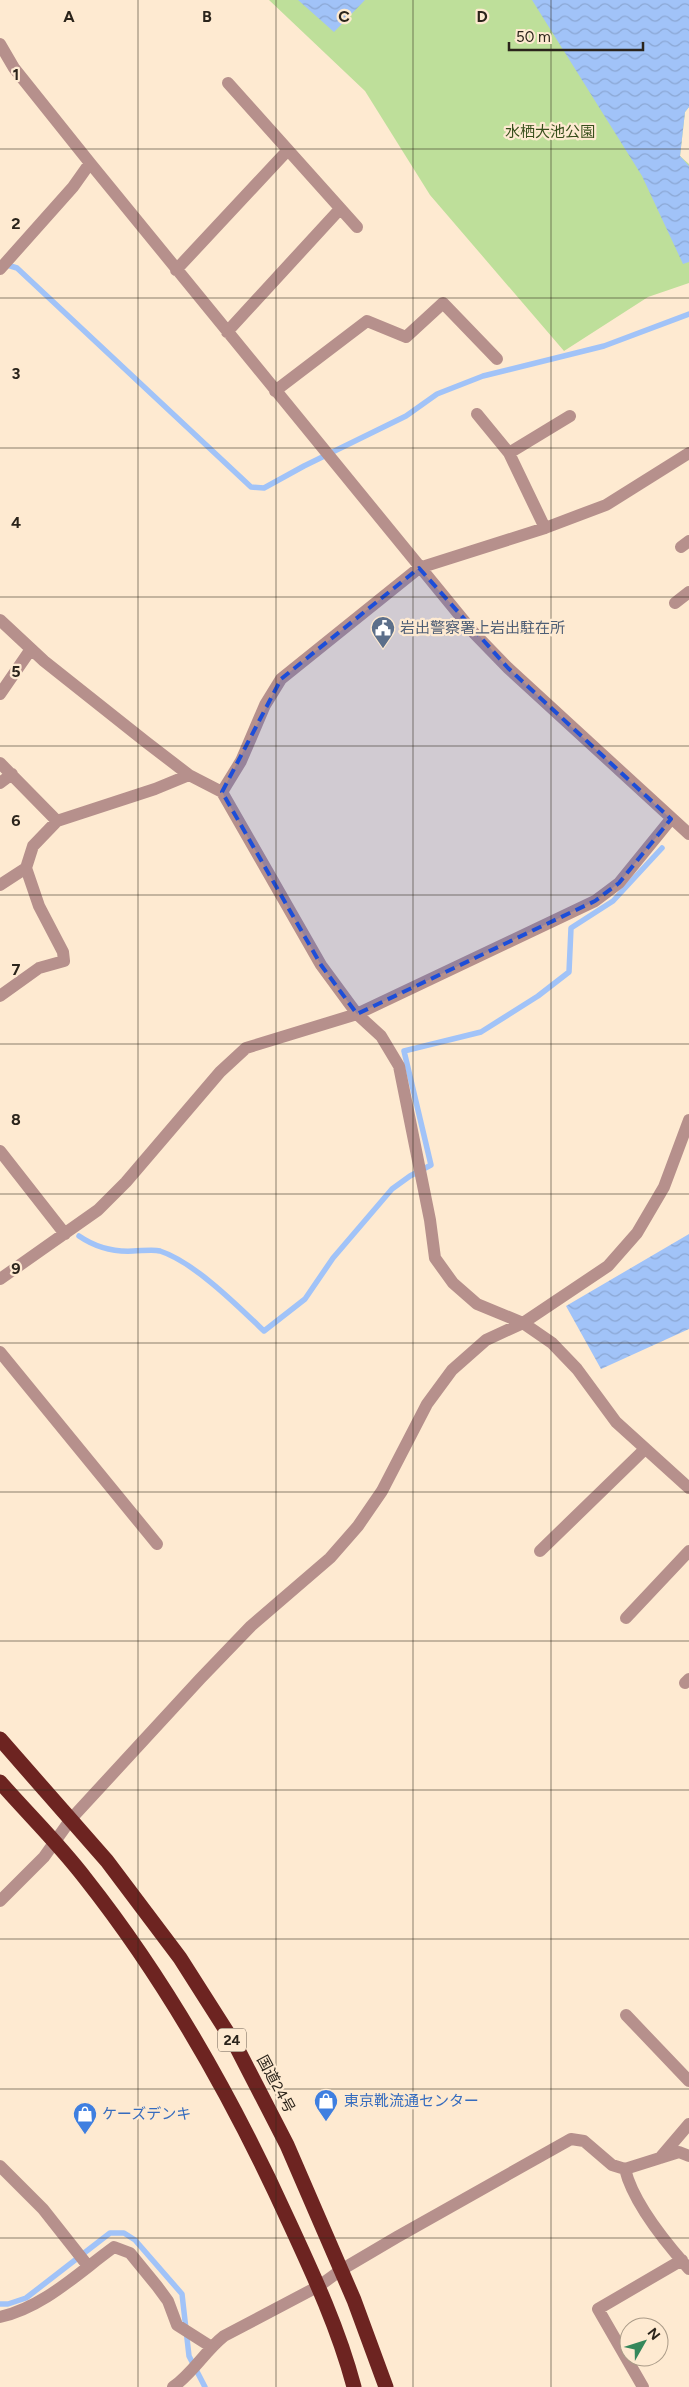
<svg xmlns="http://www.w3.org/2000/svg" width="689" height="2387" font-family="Figtree,'Noto Sans JP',sans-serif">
  <defs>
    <pattern id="water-waves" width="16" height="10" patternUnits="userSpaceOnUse" patternTransform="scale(1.25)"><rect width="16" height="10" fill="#a1c3f8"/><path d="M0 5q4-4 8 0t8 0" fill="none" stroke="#8ba7d4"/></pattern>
  </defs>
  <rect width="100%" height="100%" fill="#feead1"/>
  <path fill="#bedf9a" d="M 269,0 L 689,0 L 689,107 L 685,112 L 680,156 L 689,164 L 689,283 L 648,297 L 564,351 L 430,195 L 365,91 Z"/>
  <path fill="url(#water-waves)" d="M 298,0 L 365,0 L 334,32 Z
    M 532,0 L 689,0 L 689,107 L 685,112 L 680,156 L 689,166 L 689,262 L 683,264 L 642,176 Z
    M 689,1234 L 689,1329 L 601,1369 L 566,1306 Z"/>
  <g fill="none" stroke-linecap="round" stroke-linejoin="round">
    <path stroke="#a1c3f8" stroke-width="5.5" d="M 4,264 L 17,268 L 251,487 L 264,488 L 304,466 L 406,416 L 437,394 L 483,376 L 604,346 L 689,314
      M 79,1236 C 95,1247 114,1252 133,1251 C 141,1251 153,1249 160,1251 C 194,1262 238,1306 264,1331 L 305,1299 L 333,1258 L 392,1189 L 410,1176 L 431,1165 L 404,1051 L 481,1032 L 538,996 L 569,972 L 571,928 L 613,901 L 662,848
      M 0,2304 L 8,2304 L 26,2298 L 110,2233 L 124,2233 L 135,2240 L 182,2294 L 189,2356 L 205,2387"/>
    <path stroke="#b6908c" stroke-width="12" d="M 0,44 L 14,68 L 90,163 L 474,633 L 508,668 L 689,834
      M 228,83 L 357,227
      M 0,269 L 73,187 L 90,163
      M 176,270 L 288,150
      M 227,332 L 340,209
      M 275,391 L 367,321 L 406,337 L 443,303 L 497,359
      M 477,414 L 509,453 L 545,528
      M 509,453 L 570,416
      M 681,547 L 689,541
      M 675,603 L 689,592
      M 0,620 L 44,661 L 146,742 L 189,775 L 222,792 L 321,965 L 357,1014 L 381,1036 L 399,1066 L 430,1220 L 435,1258 L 453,1283 L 477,1304 L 523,1323 L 552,1343 L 577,1369 L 616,1422 L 689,1488
      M 0,694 L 31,649
      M 0,763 L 57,821
      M 0,783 L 12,774
      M 222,792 L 241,761 L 265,705 L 281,679 L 419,568 L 545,528 L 606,505 L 689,453
      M 0,885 L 26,868
      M 0,996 L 39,968 L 64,961 L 63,952 L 39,906 L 26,868 L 33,846 L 57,821 L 155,789 L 189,775
      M 0,1151 L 65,1234
      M 0,1279 L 98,1210 L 126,1182 L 220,1072 L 246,1048 L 357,1014 L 595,901 L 619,883 L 671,819
      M 0,1352 L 157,1544
      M 540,1551 L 644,1450
      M 626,1618 L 689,1551
      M 685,1683 L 689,1679
      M 0,1901 L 44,1857 L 71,1819 L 200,1679 L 251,1626 L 330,1558 L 358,1526 L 382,1491 L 427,1404 L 452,1370 L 486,1340 L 523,1323 L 608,1266 L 637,1233 L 664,1187 L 689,1120
      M 626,2015 L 689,2081
      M 660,2158 L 689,2124
      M 0,2166 L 43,2209 L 88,2266
      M 625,2169 C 633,2203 665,2242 689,2269
      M 0,2317 C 44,2307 78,2273 114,2247 L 130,2253 L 157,2286 L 168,2301 L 177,2325 L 210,2346
      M 173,2387 C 193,2373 205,2351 224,2336 L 319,2286 L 341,2270 L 397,2237 L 571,2139 L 584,2141 L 612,2165 L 625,2169 L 679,2152 L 689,2156
      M 643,2387 L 598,2309 L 682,2260"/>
    <path stroke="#6d2421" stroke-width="15" d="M 0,1739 L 107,1861 L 180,1958 L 236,2046 L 287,2145 L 354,2300 L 386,2387
      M 0,1782 C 28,1814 59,1844 85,1878 C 168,1983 234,2101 289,2222 C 314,2276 339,2330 354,2387"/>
  </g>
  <path fill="#1d4ed8" fill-opacity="0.2" stroke="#1d4ed8" stroke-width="4" stroke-dasharray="10 6" stroke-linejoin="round" d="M 419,568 L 508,668 L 671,819 L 619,883 L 595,901 L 357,1014 L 321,965 L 222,792 L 281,679 Z"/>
  <path fill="none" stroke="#2b241b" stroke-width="1" stroke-opacity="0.55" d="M 138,0 L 138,2387M 276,0 L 276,2387M 413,0 L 413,2387M 551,0 L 551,2387M 0,149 L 689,149M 0,298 L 689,298M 0,448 L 689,448M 0,597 L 689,597M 0,746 L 689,746M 0,895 L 689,895M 0,1044 L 689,1044M 0,1194 L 689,1194M 0,1343 L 689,1343M 0,1492 L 689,1492M 0,1641 L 689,1641M 0,1790 L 689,1790M 0,1939 L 689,1939M 0,2089 L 689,2089M 0,2238 L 689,2238"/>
  <defs>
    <g id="civic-pin" transform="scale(1.25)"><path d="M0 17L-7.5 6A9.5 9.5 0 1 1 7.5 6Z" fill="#5c6f8a" stroke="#feead1"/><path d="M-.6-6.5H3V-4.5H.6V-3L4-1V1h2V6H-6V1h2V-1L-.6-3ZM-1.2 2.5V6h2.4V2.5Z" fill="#fff"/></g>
    <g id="shop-pin" transform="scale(1.25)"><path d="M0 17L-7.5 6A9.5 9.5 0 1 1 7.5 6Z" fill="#3f7fe0" stroke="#feead1"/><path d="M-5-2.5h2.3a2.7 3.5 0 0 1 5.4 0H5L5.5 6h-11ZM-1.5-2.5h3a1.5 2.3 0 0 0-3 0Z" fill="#fff"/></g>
  </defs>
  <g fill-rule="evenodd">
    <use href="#civic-pin" x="383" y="628"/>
    <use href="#shop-pin" x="326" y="2101"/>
    <use href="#shop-pin" x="85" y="2114"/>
  </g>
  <g text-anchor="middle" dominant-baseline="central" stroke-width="4.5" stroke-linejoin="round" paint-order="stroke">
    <rect fill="#feead1" stroke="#6a5f52" stroke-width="1" x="218" y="2028.5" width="28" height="23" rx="4"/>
    <g font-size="14" font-weight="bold" fill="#2b241b">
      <text x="232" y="2040">24</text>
    </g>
    <g font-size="15" fill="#384f1c" stroke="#feead1">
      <text x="550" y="132">水栖大池公園</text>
    </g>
    <g font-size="15" fill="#4e5e75" stroke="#feead1" text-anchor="start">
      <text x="400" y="628">岩出警察署上岩出駐在所</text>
    </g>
    <g font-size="15" fill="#2b241b" stroke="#feead1">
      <text transform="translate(276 2084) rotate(62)">国道24号</text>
    </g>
    <g font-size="15" fill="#366cbe" stroke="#feead1" text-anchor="start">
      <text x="344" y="2101">東京靴流通センター</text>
      <text x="102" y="2114">ケーズデンキ</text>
    </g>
  </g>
  <g font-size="16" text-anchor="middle" font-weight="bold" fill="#2b241b" stroke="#feead1" stroke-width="4.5" stroke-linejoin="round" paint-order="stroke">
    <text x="69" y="22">A</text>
    <text x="207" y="22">B</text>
    <text x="344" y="22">C</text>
    <text x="482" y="22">D</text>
    <text x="16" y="80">1</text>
    <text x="16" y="229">2</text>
    <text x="16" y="379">3</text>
    <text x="16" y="528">4</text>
    <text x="16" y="677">5</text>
    <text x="16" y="826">6</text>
    <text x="16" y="975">7</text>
    <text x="16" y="1125">8</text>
    <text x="16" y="1274">9</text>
  </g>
  <g transform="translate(644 2342) rotate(51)"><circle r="24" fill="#feead1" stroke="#aa9b88"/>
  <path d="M0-4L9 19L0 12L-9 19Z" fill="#35885b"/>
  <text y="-8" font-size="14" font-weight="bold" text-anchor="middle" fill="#2b241b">N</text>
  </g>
  <path d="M509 42v8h134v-8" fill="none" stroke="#2b241b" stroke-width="2.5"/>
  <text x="516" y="42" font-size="15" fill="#2b241b" stroke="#feead1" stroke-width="4" paint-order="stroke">50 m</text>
</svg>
